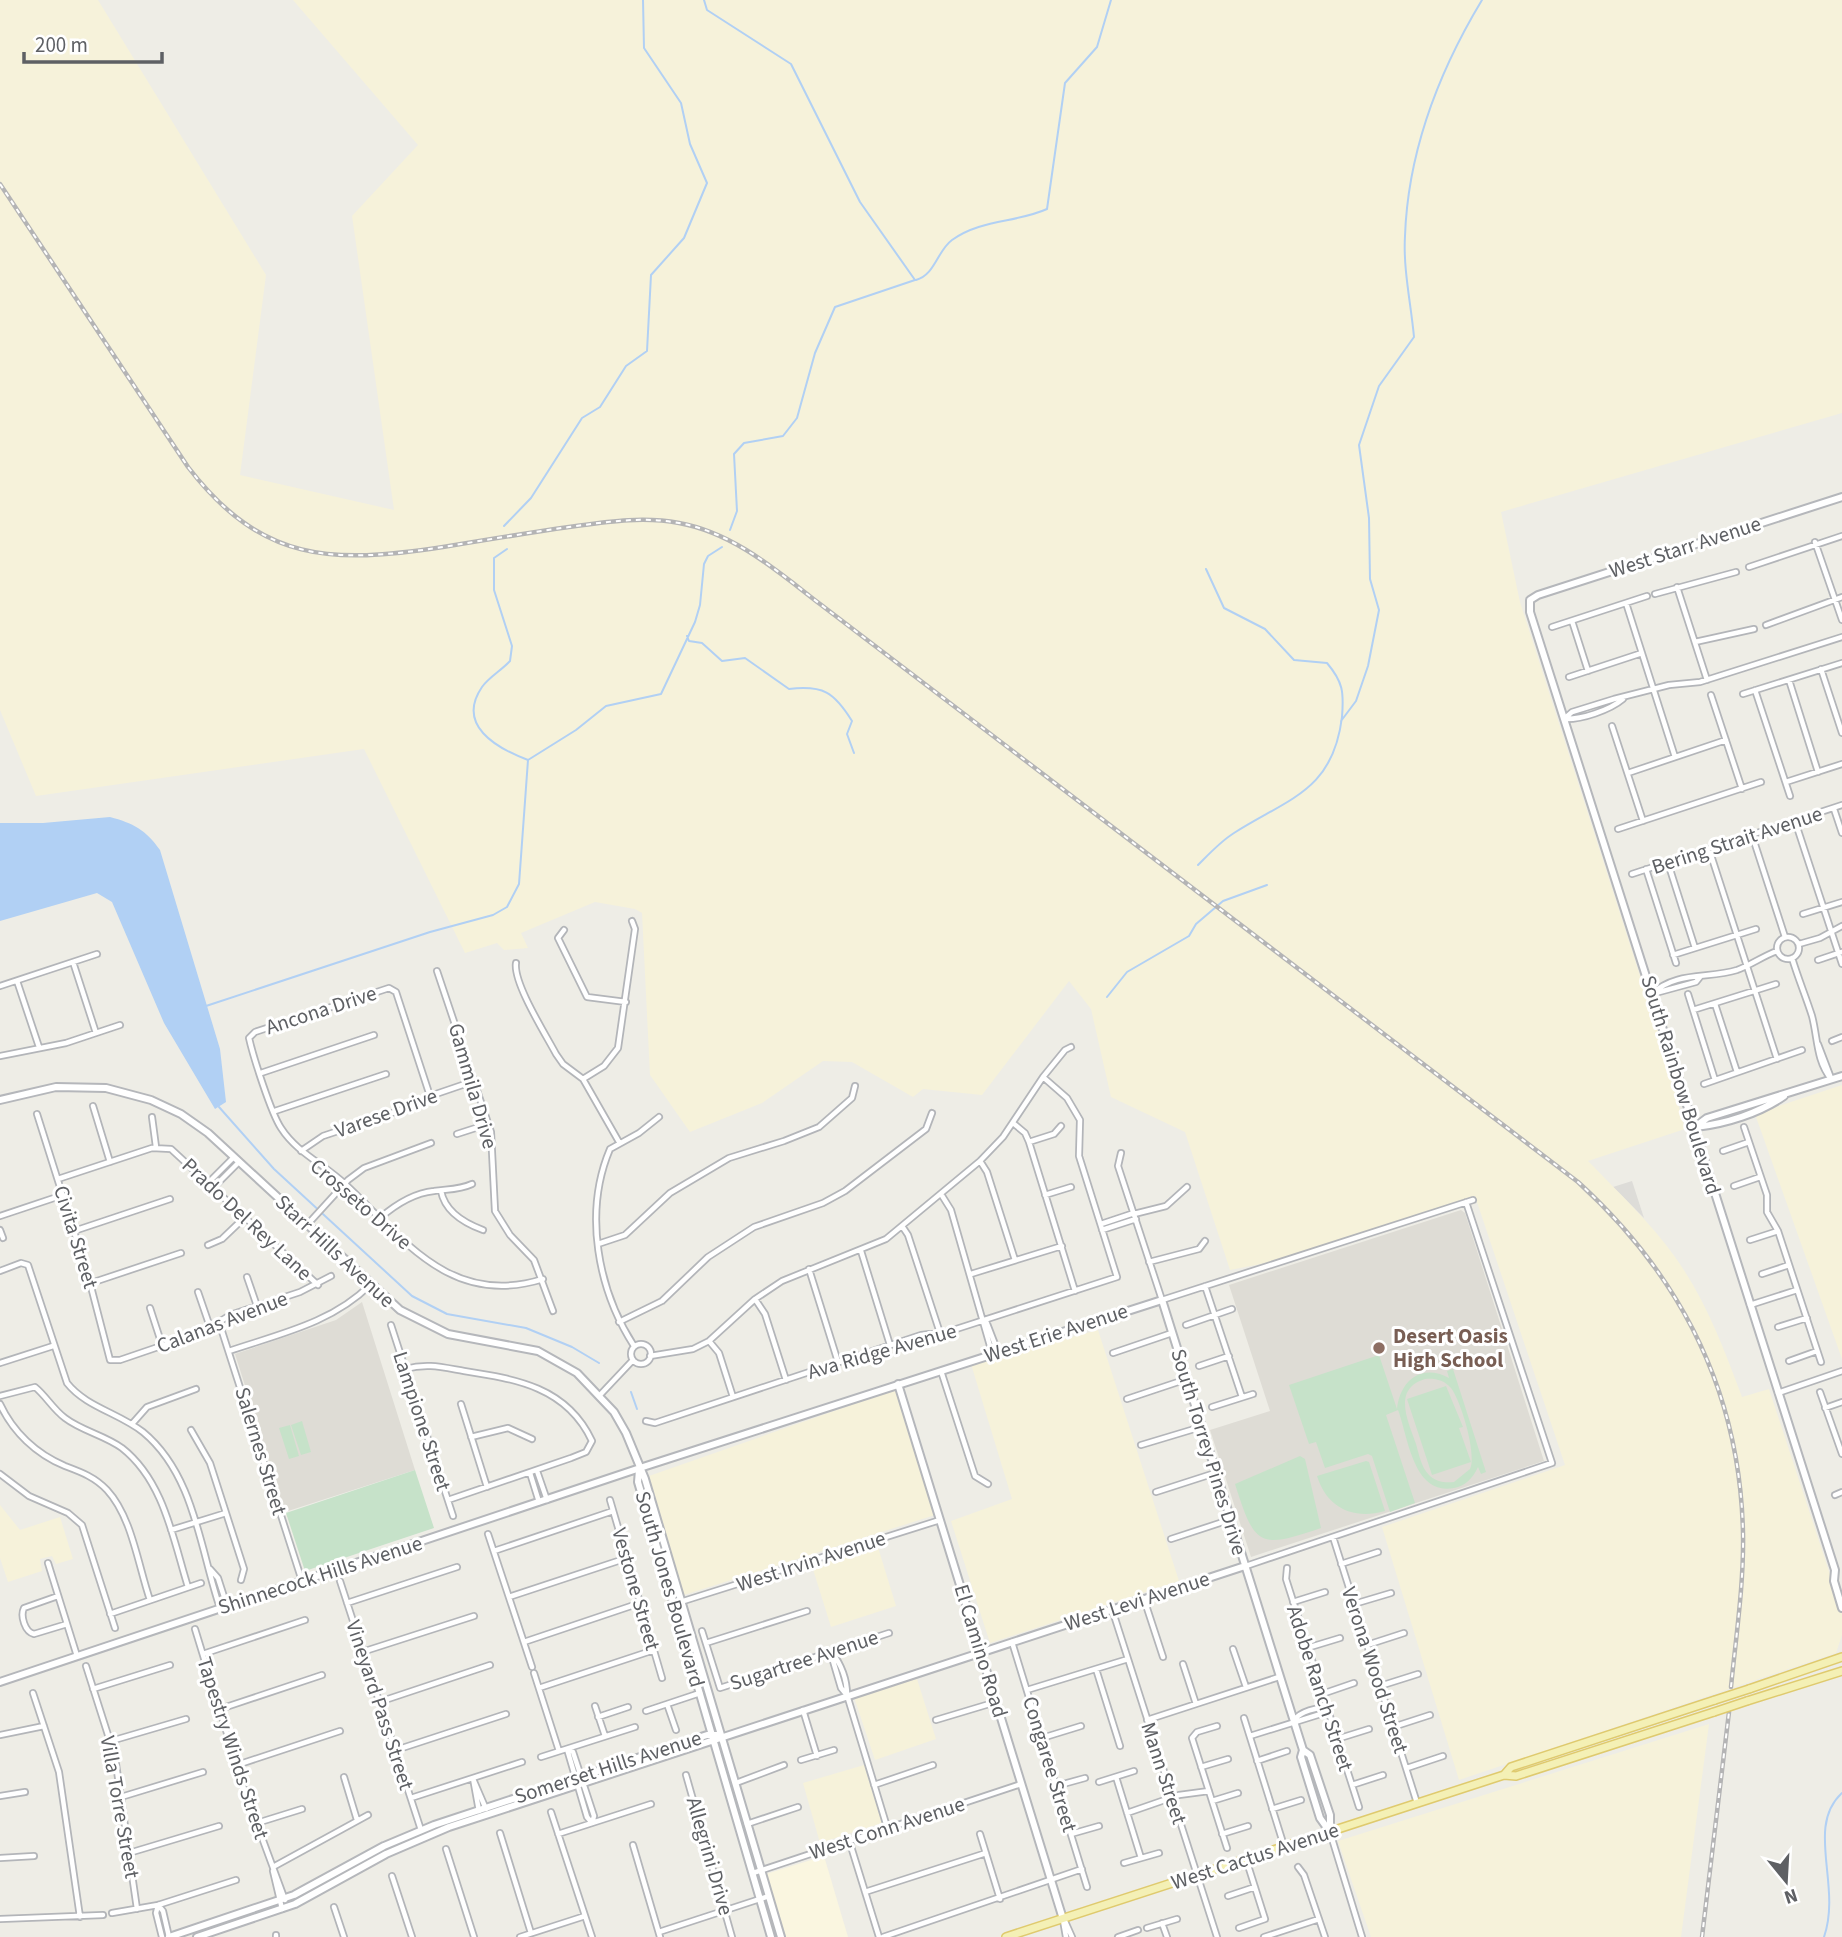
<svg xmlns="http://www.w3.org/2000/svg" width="1842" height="1937" font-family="'Source Sans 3',sans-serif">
  <rect width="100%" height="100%" fill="#eeede6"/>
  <path fill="#faf6e0" d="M 824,1856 L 848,1937 L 786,1937 L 766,1874 Z"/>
  <path fill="#dddcd8" d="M 1632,1181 L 1644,1218 L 1613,1187 Z"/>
  <path fill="#dedcd5" d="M 1461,1210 L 1465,1213 L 1544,1461 L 1251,1557 L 1210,1430 L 1270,1411 L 1229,1285 Z
    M 362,1302 L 415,1470 L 285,1512 L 235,1354 L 336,1320 Z"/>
  <path fill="#c6e2c9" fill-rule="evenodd" d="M 1379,1355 L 1397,1409 C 1400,1381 1421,1363 1449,1378 L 1447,1371 L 1453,1369 L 1486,1472 L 1481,1474 L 1478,1467 C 1473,1478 1465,1486 1454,1488 C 1413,1496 1408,1436 1398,1410 L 1386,1415 L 1415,1503 L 1390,1512 L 1372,1456 L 1368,1454 L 1325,1468 L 1316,1442 L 1309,1444 L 1289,1385 ZM 1425,1379 C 1435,1378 1444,1380 1451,1388 C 1461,1401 1477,1454 1470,1469 L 1454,1482 C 1445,1483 1436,1482 1429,1475 C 1421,1467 1419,1454 1416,1444 C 1408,1421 1392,1389 1425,1379 Z
    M 1446,1386 L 1463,1427 L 1459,1428 L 1471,1462 L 1432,1475 L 1407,1399 Z
    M 302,1421 L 311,1452 L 301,1455 L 291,1425 Z
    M 290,1425 L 299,1456 L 289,1459 L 279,1428 Z
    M 1300,1456 L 1305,1459 L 1321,1528 C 1259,1549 1255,1547 1235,1484 Z
    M 1366,1461 L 1369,1462 L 1385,1511 C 1353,1520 1327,1508 1317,1476 Z
    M 415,1470 L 434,1528 L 305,1571 L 286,1513 Z"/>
  <path fill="#f6f2da" d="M 0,0 L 98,0 L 266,275 L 240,475 L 394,510 L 352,216 L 418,145 L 293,0 L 1842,0 L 1842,413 L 1501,512 L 1520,602 L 1659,1035 L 1685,1129 L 1588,1161 C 1618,1192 1650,1222 1675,1257 C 1706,1300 1724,1349 1742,1397 L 1769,1389 L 1842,1611 L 1842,1635 L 1836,1653 L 1459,1780 L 1382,1527 L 1565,1465 L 1475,1196 L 1271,1262 L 1230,1270 L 1185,1132 L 1111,1097 L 1091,1009 L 1069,981 L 982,1095 L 923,1089 L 913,1097 L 852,1062 L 823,1061 L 762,1103 L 690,1132 L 650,1075 L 642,913 L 635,909 L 595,902 L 521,933 L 528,948 L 504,950 L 497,943 L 465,953 L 364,749 L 36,796 L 0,710 Z
    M 1842,1085 L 1842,1359 L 1755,1114 Z
    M 1098,1330 L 1179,1581 L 990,1643 L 951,1521 L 1012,1499 L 971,1364 Z
    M 897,1389 L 935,1515 L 684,1595 L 649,1476 Z
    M 0,1505 L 20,1530 L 60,1517 L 73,1559 L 56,1564 L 52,1556 L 40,1559 L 42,1571 L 8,1582 L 0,1558 Z
    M 877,1544 L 896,1606 L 831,1627 L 812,1566 Z
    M 917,1679 L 936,1739 L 875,1760 L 854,1697 Z
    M 1709,1724 L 1681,1937 L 1371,1937 L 1338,1841 Z
    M 864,1765 L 882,1823 L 820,1843 L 803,1783 Z"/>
  <path fill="#b1d0f4" d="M 110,817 C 133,823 146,830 160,850 L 220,1049 L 226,1102 L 215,1109 L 164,1023 L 112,902 L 97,893 L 0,921 L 0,823 L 43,823 Z"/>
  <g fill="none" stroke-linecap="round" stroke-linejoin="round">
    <path stroke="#b1d0f4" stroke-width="2" d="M 704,0 L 707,10 L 791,64 L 860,202 L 915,280 L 835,307 L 815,353 L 797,418 L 783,436 L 744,443 L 734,454 L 737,511 L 730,530
      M 916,280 C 935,275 937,251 952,240 C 981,219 1016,223 1047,209 L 1065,83 L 1097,47 L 1111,0
      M 504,526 L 531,498 L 582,418 L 600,407 L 626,366 L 647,351 L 651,275 L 684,238 L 707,183 L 690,144 L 681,103 L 644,48 L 643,0
      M 507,549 L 494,558 L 494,590 L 512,646 L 510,661 C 502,670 489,677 482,687 C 456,725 496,748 528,760
      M 687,636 L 689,641 L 702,643 L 722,661 L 745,658 L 789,689 C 823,685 834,692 852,721 L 847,734 L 854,753
      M 1341,721 L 1356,701 L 1368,666 L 1379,610 L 1370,579 L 1369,518 L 1359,445 L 1379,386 L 1414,337 C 1411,304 1403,269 1405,236 C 1408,151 1438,73 1482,0
      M 1198,865 C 1209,854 1221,841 1234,833 C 1289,798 1333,791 1342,717 C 1344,692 1343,682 1327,663 L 1294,660 L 1265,629 L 1224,608 L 1206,569
      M 1107,997 L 1127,972 L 1189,936 L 1196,924 L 1223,901 L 1267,885
      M 206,1006 L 430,932 L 493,915 L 507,907 L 519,884 L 528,760 L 576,730 L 606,706 L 661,694 L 695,622 L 700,605 L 704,564 L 708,556 L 722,547
      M 219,1107 L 274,1169 L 412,1296 L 447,1314 L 526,1328 L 572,1347 L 599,1363
      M 631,1392 L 637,1409
      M 1824,1937 C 1842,1885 1805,1827 1842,1793"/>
    <g stroke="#b3b5b9" stroke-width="8">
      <path id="street" d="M 1815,542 L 1842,620
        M 1749,567 L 1842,536
        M 1677,587 L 1707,680
        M 1655,594 L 1736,572
        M 1626,603 L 1675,757
        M 1572,621 L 1588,671
        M 1766,625 L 1842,597
        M 1552,627 L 1647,596
        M 1695,642 L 1754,629
        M 1821,669 L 1842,733
        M 1569,677 L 1642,653
        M 1789,680 L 1818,772
        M 1755,690 L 1790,796
        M 1743,694 L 1842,663
        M 1711,695 L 1742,789
        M 1564,719 L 1572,712 L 1614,699 L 1669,685 L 1700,682 L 1842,637
        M 1564,719 C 1581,720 1610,710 1623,699
        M 1612,726 L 1643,821
        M 1628,773 L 1726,740
        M 1786,782 L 1842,764
        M 1834,809 L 1842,833
        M 1795,821 L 1842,964
        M 1618,829 L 1761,782
        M 1752,835 L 1785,937
        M 1709,849 L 1777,1059
        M 1668,863 L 1695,948
        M 1646,869 L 1676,963
        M 1632,874 L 1842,805
        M 1803,914 L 1842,902
        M 564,930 L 558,938 L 587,997 L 626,1002
        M1777 948a11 11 0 1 1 22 0a11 11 0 1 1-22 0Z
        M 1799,944 L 1820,938 L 1842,926
        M 1673,955 L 1756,929
        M 1792,958 C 1798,978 1806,997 1812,1016 C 1818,1039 1816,1060 1831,1079
        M 1818,960 L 1842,952
        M 73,962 L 96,1033
        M 516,963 C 513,983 546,1035 556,1054 L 563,1064 L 583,1079 L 619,1142
        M 437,971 L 491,1132 L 495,1211 L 510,1235 L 534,1260 L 553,1311
        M 17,981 L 39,1047
        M 0,986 L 97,954
        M 1652,994 C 1675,971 1709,979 1737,970 C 1751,965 1763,956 1777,951
        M 1652,994 L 1696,982 L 1700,977
        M 1688,994 L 1715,1080
        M 1715,1004 L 1737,1072
        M 1693,1010 L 1776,984
        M 1832,1041 L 1842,1037
        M 1818,1044 L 1831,1078
        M 0,1056 L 66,1043 L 120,1025
        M 261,1073 L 374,1035
        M 583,1079 L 604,1066 L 618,1048 L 635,929 L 632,921
        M 1704,1084 L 1802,1050
        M 430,1096 L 396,992 L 389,988 L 255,1032 L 249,1038 C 253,1056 271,1113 281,1128 C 297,1153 324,1164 345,1184 C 404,1239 451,1308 543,1279
        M 93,1106 L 110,1162
        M 275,1111 L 386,1074
        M 37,1114 L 89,1279 L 110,1360 L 120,1360 L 205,1331 L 230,1315 L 300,1292 L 331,1276
        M 152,1117 L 156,1147
        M 1013,1123 L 1025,1133 L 1029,1142 L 1075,1291
        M 1744,1127 L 1767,1195 L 1767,1212 L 1778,1231 L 1821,1362
        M 457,1134 L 488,1124
        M 1029,1142 L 1054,1134 L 1061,1126
        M 301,1151 L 323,1136 L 410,1107 L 430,1096 L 474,1081
        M 1723,1151 L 1749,1142
        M 1121,1153 L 1118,1166 L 1162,1300 L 1473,1200
        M 980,1161 L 987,1172 L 1015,1260
        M 58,1179 L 152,1148 L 171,1149 L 318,1285
        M 208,1183 L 234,1157
        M 1734,1186 L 1760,1177
        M 213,1188 L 239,1162
        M 441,1191 C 445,1212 464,1223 483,1230
        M 941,1194 L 951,1210 L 992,1353
        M 1045,1195 L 1071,1187
        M 1134,1214 L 1166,1206 L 1187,1187
        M 0,1216 L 63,1195
        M 380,1218 C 395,1205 414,1193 434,1191 C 448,1189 459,1190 472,1184
        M 1101,1224 L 1134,1213
        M 307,1225 L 348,1180 L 364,1168 L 431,1143
        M 902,1226 L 908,1235 L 940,1333
        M 0,1230 L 3,1238
        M 1102,1230 L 1136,1219
        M 74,1231 L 170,1199
        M 1750,1240 L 1778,1231
        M 598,1244 L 625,1235 L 670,1193 L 729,1158 L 784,1141 L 819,1127 L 852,1098 L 855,1086
        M 208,1245 L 222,1239 L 244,1218
        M 861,1251 L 890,1345
        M 1149,1262 L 1199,1249 L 1205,1241
        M 809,1269 L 838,1362
        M 0,1271 L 21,1263 L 28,1265 L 67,1383 C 86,1407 119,1413 143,1432 C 195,1475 200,1550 220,1608
        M 971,1274 L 1062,1246
        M 1762,1274 L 1789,1265
        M 247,1277 L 257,1306
        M 91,1283 L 181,1253
        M 1205,1286 L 1242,1397
        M 198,1292 L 210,1327
        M 755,1299 L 765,1314 L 786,1380
        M 1750,1305 L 1797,1290
        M 150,1308 L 162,1345
        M 986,1321 L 998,1352
        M 219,1322 L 302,1581
        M 619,1322 L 662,1301 L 708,1257 L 754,1227 L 823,1203 L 845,1191 L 926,1129 L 932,1113
        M 391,1325 L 453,1516
        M 1186,1325 L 1232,1309
        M 1778,1327 L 1807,1318
        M 709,1341 L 719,1353 L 733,1397
        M631 1354a10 10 0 1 1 20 0a10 10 0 1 1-20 0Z
        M 634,1346 C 598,1290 583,1213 610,1149 L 639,1133 L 659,1117
        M 229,1351 C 279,1334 332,1323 370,1285
        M 1113,1353 L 1172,1333
        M 650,1356 L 693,1349 L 709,1341 L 755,1299 L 782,1281 L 886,1239 L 980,1161 L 1003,1137 L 1043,1077 L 1065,1050 L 1071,1047
        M 1789,1361 L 1817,1351
        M 0,1363 L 53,1346
        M 1199,1366 L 1229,1356
        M 405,1369 C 427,1363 441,1367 464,1371 C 516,1379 567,1387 592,1441 L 586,1452 L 571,1458 L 448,1500
        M 941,1371 L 975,1476 L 988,1484
        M 1820,1392 L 1842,1454
        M 1778,1393 L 1842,1371
        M 600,1395 L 633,1360
        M 0,1396 L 35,1387 C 46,1396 53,1409 65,1418 C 82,1431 104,1435 122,1448 C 164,1481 173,1539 188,1587
        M 1127,1399 L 1187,1379
        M 0,1404 C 13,1432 36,1454 65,1466 C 81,1472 95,1477 107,1490 C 132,1517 138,1565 150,1600
        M 461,1404 L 487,1487
        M 1212,1407 L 1253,1394
        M 1825,1408 L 1842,1402
        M 646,1421 L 655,1423 L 921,1335 L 947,1332 L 1117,1277 L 1079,1156 L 1080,1120 L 1067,1098 L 1043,1077
        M 132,1424 L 147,1407 L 196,1389
        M 191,1430 L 210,1463 L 244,1569 L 241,1580
        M 471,1437 L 508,1428 L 532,1439
        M 1141,1445 L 1201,1427
        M 537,1471 L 547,1500
        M 530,1473 L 539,1502
        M 0,1474 L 29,1496 L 68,1513 L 82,1525 L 115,1628
        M 1156,1492 L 1215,1473
        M 1835,1495 L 1842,1492
        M 610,1500 L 662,1678
        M 171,1530 L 226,1513
        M 488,1534 L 532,1667
        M 1333,1537 L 1417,1803
        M 1171,1539 L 1229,1520
        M 494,1551 L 613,1511
        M 48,1563 L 77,1656
        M 1341,1564 L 1378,1552
        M 1246,1566 L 1552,1463 L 1466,1202
        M 1287,1568 L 1286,1579 L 1359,1807
        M 210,1569 L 218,1578 L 227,1606
        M 340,1581 L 421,1830
        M 58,1596 L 24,1608 C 20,1616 25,1632 34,1634 L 67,1624
        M 509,1597 L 627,1558
        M 1144,1599 L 1163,1657
        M 1293,1602 L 1325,1592
        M 347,1603 L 457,1567
        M 674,1604 L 940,1520
        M 1354,1604 L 1391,1593
        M 1112,1609 L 1217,1937
        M 110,1614 L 201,1583
        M 195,1629 L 244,1789 L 285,1900
        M 702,1631 L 720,1688 L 889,1633
        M 524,1642 L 640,1603
        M 1012,1642 L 1087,1887
        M 706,1643 L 807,1611
        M 1367,1645 L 1404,1633
        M 1307,1648 L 1340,1638
        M 1233,1649 L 1246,1687
        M 831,1651 C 841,1664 847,1679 847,1695 L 887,1827
        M 362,1652 L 474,1616
        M 203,1654 L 305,1620
        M 831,1654 L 841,1688 L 846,1694
        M 1183,1664 L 1196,1704
        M 86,1666 L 115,1757 L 137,1909
        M 1096,1669 L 1120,1746
        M 534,1673 L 559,1751
        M 1380,1686 L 1418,1674
        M 539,1688 L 654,1650
        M 93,1689 L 170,1665
        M 1027,1690 L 1128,1659
        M 33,1693 L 59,1772 L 80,1917
        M 1322,1694 L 1354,1683
        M 379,1702 L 490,1665
        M 667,1704 L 676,1730
        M 595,1706 L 605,1736
        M 220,1709 L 322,1675
        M 803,1710 L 817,1756
        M 646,1711 L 700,1693
        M 598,1717 L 628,1707
        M 1244,1718 L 1284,1846
        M 936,1720 L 996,1702
        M 1147,1720 L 1279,1677
        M 1294,1720 C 1300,1712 1318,1706 1327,1709
        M 1217,1726 L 1197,1732 L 1192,1738 L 1227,1848
        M 1393,1727 L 1430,1715
        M 0,1735 L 44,1726
        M 1250,1736 L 1324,1713 L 1327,1709
        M 1042,1738 L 1081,1726
        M 1337,1739 L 1369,1729
        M 111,1741 L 186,1719
        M 567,1749 L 587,1817 L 592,1823
        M 568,1749 L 573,1752 L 594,1816 L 592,1823
        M 396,1750 L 506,1714
        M 541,1757 L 635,1727
        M 801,1760 L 834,1750
        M 1257,1761 L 1287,1751
        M 237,1765 L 340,1731
        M 1201,1767 L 1228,1759
        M 1407,1768 L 1443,1756
        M 686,1775 L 732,1937
        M 344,1777 L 357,1820
        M 1116,1777 L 1141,1858
        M 473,1778 L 479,1811
        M 473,1779 L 486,1809
        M 1099,1782 L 1134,1771
        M 736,1783 L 784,1765
        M 874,1785 L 933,1765
        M 1352,1785 L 1383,1775
        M 1056,1786 L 1085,1778
        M 0,1796 L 25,1792
        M 121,1797 L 203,1772
        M 411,1798 L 522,1762
        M 1212,1801 L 1238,1793
        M 1272,1809 L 1301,1800
        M 551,1812 L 592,1937
        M 1127,1813 L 1179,1795 L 1209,1791
        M 257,1823 L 302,1809
        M 747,1824 L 798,1807
        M 1330,1832 L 1362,1937
        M 500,1833 L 531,1933
        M 558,1834 L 651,1804
        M 980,1834 L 1000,1899
        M 1071,1834 L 1099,1826
        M 1222,1834 L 1248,1826
        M 849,1840 L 879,1937
        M 633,1845 L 660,1937
        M 446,1849 L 474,1937
        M 129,1853 L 219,1826
        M 0,1858 L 34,1856
        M 1124,1863 L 1159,1853
        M 273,1867 L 368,1815
        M 1298,1867 L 1304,1875 L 1325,1937
        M 273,1871 L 282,1909
        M 753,1873 L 1021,1784
        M 392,1876 L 412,1937
        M 865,1892 L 986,1853
        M 1228,1896 L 1255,1887
        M 158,1905 L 163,1911 L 169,1937
        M 158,1905 L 156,1913 L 162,1937
        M 334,1907 L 344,1937
        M 112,1913 L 158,1905 L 236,1880
        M 0,1919 L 103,1915
        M 1064,1919 L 1072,1937
        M 1063,1920 L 1066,1937
        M 1162,1923 L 1167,1937
        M 1147,1928 L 1177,1919
        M 1239,1928 L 1265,1919 L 1246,1859
        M 659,1932 L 769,1896
        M 276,1935 L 276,1937
        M 520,1937 L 585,1916
        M 883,1937 L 1082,1869
        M 1118,1937 L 1138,1930
        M 1264,1937 L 1319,1919"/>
    </g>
    <g stroke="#b5b7bb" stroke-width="10">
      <path id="secondary" d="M 1842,497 L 1538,595 L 1530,600 L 1530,612 L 1835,1570 L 1834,1581 L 1842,1608
        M 0,1100 L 56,1087 L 106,1088 L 151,1100 L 181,1114 L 208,1133 L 400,1310 L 448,1334 L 538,1351 L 577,1373 L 614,1412 L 626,1433 L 645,1479 L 781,1937
        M 1695,1127 L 1707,1118 L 1842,1076
        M 1696,1127 C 1725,1124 1760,1113 1784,1096
        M 898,1384 L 1063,1919
        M 639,1470 L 638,1482 L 771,1937
        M 0,1682 L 646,1466 L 1162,1300 L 1303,1750 L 1301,1757 L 1320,1818 L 1330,1832
        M 1303,1750 L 1310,1755 L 1330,1815 L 1330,1832
        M 169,1937 L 294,1895 L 384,1846 L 434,1825 L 707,1735 L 721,1735
        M 197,1937 L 295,1904 L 386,1854 L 449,1827 L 1245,1566"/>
    </g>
    <g stroke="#dfca6e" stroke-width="10">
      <path id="primary" d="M 1749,1689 L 1842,1657
        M 1747,1701 L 1842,1671
        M 1504,1775 L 1511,1767 L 1715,1700
        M 1006,1937 L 1504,1775 L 1516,1776 L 1714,1712"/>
    </g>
    <use href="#street" stroke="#fff" stroke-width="4.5"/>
    <use href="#secondary" stroke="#fff" stroke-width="6"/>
    <use href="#primary" stroke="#f4f0b5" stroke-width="7"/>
    <g stroke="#b4b4b5" stroke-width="4.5">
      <path id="rail" d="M 0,184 L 188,467 C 262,563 332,564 443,547 C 485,540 527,533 569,527 C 606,522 642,516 679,523 C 734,533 777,571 820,604 L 1578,1182 C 1681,1276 1740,1392 1743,1533 C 1744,1584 1736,1636 1731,1687
        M 1702,1937 L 1729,1712"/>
    </g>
    <use href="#rail" stroke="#fff" stroke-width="2" stroke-dasharray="5" stroke-linecap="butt"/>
    <g stroke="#dfca6e" stroke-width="10" stroke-linecap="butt">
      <path id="primary-bridge" d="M 1715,1700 L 1749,1689
        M 1714,1712 L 1747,1701"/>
    </g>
    <use href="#primary-bridge" stroke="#f4f0b5" stroke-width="7"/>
  </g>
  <circle fill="#8d6e63" stroke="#fff" stroke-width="2.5" cx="1379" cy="1348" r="7"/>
  <g text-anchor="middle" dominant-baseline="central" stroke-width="6" stroke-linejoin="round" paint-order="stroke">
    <g font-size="21" fill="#5e6064" stroke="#fff">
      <text transform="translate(1685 547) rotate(-18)">West Starr Avenue</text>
      <text transform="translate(1737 840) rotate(-18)">Bering Strait Avenue</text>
      <text transform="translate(321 1010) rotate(-18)">Ancona Drive</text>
      <text transform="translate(1681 1085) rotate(73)">South Rainbow Boulevard</text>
      <text transform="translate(473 1086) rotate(74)">Gammila Drive</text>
      <text transform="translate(386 1113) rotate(-20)">Varese Drive</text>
      <text transform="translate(361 1204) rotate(41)">Crosseto Drive</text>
      <text transform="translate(247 1219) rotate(43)">Prado Del Rey Lane</text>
      <text transform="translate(76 1237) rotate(73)">Civita Street</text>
      <text transform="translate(335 1251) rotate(43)">Starr Hills Avenue</text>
      <text transform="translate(222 1322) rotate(-21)">Calanas Avenue</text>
      <text transform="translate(1056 1333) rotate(-18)">West Erie Avenue</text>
      <text transform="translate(882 1351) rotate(-16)">Ava Ridge Avenue</text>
      <text transform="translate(422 1421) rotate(72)">Lampione Street</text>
      <text transform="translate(261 1451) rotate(73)">Salernes Street</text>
      <text transform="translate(1209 1452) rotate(73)">South Torrey Pines Drive</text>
      <text transform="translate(811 1561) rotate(-18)">West Irvin Avenue</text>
      <text transform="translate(320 1575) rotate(-18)">Shinnecock Hills Avenue</text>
      <text transform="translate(636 1589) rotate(74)">Vestone Street</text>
      <text transform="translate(670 1589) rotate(74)">South Jones Boulevard</text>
      <text transform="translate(1137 1601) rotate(-18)">West Levi Avenue</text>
      <text transform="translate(981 1651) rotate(73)">El Camino Road</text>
      <text transform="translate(804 1660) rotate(-18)">Sugartree Avenue</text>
      <text transform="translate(1375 1670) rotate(72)">Verona Wood Street</text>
      <text transform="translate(1320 1688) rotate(72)">Adobe Ranch Street</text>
      <text transform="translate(380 1705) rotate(72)">Vineyard Pass Street</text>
      <text transform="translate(233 1748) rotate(72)">Tapestry Winds Street</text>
      <text transform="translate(1050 1764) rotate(73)">Congaree Street</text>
      <text transform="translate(608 1767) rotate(-18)">Somerset Hills Avenue</text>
      <text transform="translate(1164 1773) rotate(72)">Mann Street</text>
      <text transform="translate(120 1807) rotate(80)">Villa Torre Street</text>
      <text transform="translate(887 1828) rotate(-18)">West Conn Avenue</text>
      <text transform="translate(710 1856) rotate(74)">Allegrini Drive</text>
      <text transform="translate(1255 1856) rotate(-18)">West Cactus Avenue</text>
    </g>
    <g font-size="21" font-weight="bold" fill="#785e54" stroke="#fff" text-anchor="start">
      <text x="1393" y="1336">Desert Oasis<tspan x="1393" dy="24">High School</tspan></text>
    </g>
  </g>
  <g transform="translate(1786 1881) rotate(162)" stroke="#ffffff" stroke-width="5" paint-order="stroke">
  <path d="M0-5L12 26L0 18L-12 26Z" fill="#5e6064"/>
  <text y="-10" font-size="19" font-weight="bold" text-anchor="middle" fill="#5e6064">N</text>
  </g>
  <path d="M24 52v10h138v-10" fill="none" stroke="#5e6064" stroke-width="3.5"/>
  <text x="35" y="52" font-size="21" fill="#5e6064" stroke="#ffffff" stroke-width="5" paint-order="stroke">200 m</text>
</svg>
